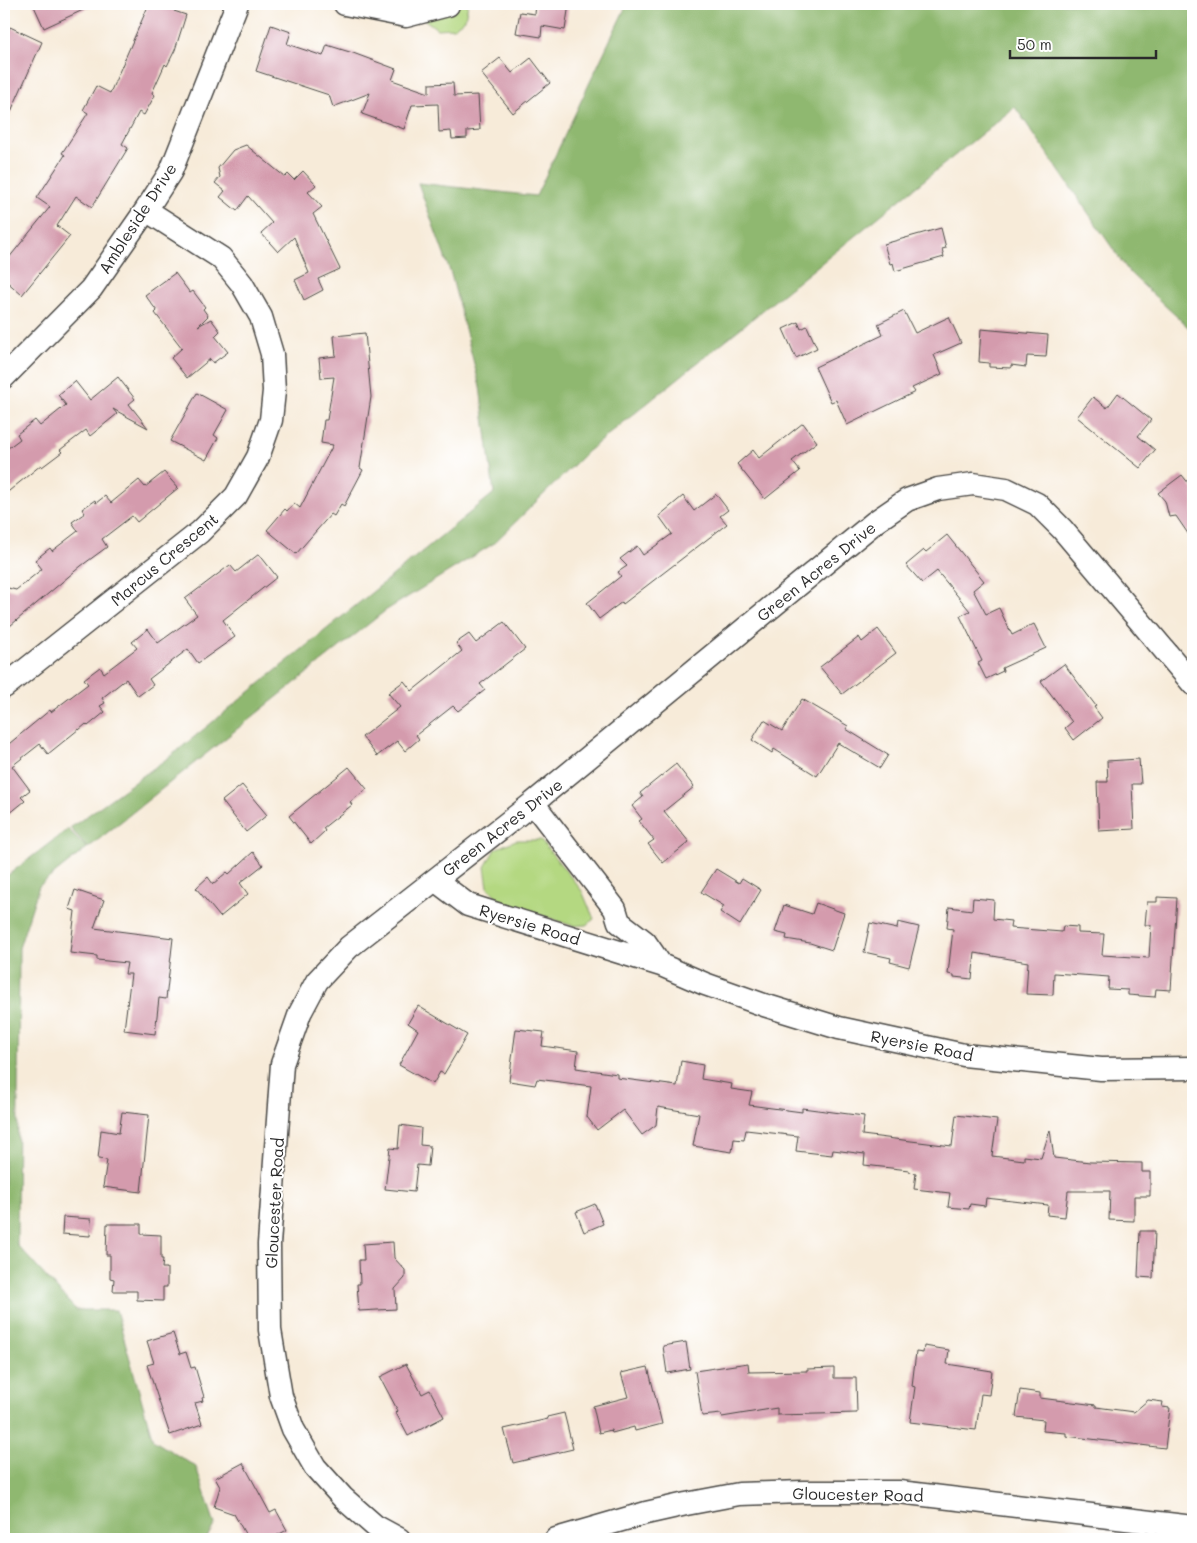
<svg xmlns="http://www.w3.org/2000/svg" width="1197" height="1543" font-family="Mali,sans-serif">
  <rect width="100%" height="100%" fill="#fff"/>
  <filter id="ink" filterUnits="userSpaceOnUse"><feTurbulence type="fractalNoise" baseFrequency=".02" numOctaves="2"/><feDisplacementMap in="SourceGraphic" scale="10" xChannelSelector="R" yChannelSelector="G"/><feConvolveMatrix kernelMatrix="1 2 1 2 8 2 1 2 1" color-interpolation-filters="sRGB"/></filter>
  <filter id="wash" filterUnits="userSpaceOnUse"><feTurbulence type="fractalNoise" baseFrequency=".0096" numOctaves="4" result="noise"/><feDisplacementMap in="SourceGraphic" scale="20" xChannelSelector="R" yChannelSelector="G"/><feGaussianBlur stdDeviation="1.12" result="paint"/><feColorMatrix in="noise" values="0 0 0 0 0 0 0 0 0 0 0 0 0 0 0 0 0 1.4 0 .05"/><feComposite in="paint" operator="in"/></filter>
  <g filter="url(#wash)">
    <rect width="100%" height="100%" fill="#f7ebd9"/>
    <path fill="#b4d881" stroke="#708256" d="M 423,4 L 468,4 L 465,19 L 454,28 L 437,29 L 425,20 Z
      M 516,840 L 541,840 L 582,891 L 594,919 L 586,925 L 573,926 L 500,901 L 488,887 L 485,867 L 495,849 Z"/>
    <path fill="#8fb86f" stroke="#5d724d" d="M 627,4 L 1193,4 L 1193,328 L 1190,329 L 1129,272 L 1015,107 L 588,451 L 493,544 L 385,611 L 88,848 L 70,828 L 172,755 L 494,493 L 480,387 L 451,274 L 418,183 L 536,196 Z
      M 68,829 L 87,848 L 39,886 L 19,948 L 17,1245 L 76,1310 L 116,1310 L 153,1440 L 196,1467 L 215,1524 L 206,1539 L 4,1539 L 4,878 Z"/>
    <g id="blocks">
      <path fill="#d49bad" d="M 33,4 L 96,4 L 44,28 Z
        M 149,4 L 176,4 L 174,11 L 186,15 L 175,50 L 167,66 L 165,64 L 152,93 L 155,95 L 144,115 L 139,112 L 122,144 L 128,148 L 92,207 L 76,196 L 57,226 L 70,236 L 22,295 L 4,279 L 4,264 L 50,207 L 37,198 L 65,155 L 62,153 L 88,113 L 83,110 L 96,86 L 110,93 Z
        M 536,4 L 569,4 L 565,30 L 542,26 L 541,37 L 516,33 L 520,12 L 535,14 Z
        M 271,25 L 291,32 L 287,44 L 323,56 L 327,45 L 353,53 L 396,69 L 392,80 L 429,93 L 429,84 L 453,83 L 454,96 L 478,95 L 480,130 L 467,131 L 467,138 L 452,139 L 451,131 L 439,132 L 438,104 L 412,105 L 404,129 L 362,114 L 370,93 L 333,107 L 329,95 L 256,71 Z
        M 10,27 L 42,42 L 4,127 L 4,40 Z
        M 500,58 L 512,73 L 531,58 L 550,83 L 513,113 L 481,73 Z
        M 246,145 L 285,177 L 288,174 L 294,180 L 303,171 L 316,185 L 308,192 L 322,207 L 313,214 L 340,269 L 318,279 L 323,290 L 304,300 L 295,280 L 309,273 L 294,237 L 278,252 L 261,233 L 272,223 L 248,196 L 237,211 L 220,197 L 225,191 L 215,183 L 220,177 L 218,168 L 233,150 Z
        M 941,228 L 946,248 L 942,249 L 944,257 L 895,271 L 893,263 L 890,264 L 884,244 Z
        M 175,273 L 190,293 L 193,291 L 205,307 L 203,309 L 208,316 L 198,326 L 211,319 L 220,331 L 215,336 L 228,352 L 213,363 L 210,359 L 187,378 L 171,358 L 182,348 L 155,313 L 157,311 L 145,295 Z
        M 904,311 L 915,333 L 949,317 L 961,343 L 934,355 L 942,374 L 912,388 L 915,392 L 847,425 L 836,400 L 831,402 L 815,367 L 883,335 L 878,324 Z
        M 798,322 L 801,329 L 807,326 L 817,348 L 796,358 L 783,329 Z
        M 981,329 L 1048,335 L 1046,357 L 1027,356 L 1026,367 L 1011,365 L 1011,368 L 989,367 L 989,363 L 979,362 Z
        M 365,333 L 371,397 L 360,468 L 363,470 L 344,506 L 341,504 L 334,516 L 331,514 L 296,554 L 267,530 L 285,509 L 287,511 L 294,503 L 300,508 L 333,445 L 321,443 L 324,420 L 327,420 L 334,377 L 321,378 L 319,358 L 336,356 L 334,336 Z
        M 118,377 L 135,399 L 129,404 L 148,428 L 113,409 L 117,414 L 90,436 L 86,430 L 60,450 L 62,452 L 42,467 L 41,465 L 4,495 L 4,451 L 20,439 L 17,434 L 35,420 L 40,426 L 66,405 L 58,395 L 75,381 L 90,400 Z
        M 197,393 L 228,410 L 214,435 L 218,438 L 206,460 L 170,441 Z
        M 1118,393 L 1151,420 L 1138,436 L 1155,450 L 1140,468 L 1077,417 L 1093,397 L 1107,408 Z
        M 803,423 L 817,442 L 792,461 L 800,471 L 765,499 L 737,464 L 753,450 L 759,458 Z
        M 164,472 L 178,488 L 137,522 L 132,516 L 102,539 L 107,547 L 81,566 L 4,631 L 4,587 L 16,590 L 42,569 L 35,560 L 50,548 L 52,551 L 78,531 L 72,522 L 85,513 L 82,509 L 95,500 L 96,503 L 105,496 L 111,503 L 139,480 L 145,487 Z
        M 1182,475 L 1193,489 L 1193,541 L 1176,516 L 1169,517 L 1165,501 L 1158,493 Z
        M 716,494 L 728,510 L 720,516 L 727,524 L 623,604 L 622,602 L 599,619 L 587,603 L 621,576 L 618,572 L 627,566 L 620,559 L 637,546 L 643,555 L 672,534 L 659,516 L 683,496 L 694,511 Z
        M 947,535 L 984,581 L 973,590 L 986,614 L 999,608 L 1012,635 L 1034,624 L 1046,648 L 1002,668 L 1003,671 L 986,679 L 978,663 L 982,661 L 960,616 L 970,611 L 937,571 L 922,583 L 906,565 L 924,550 L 926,552 Z
        M 259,554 L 277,577 L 223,620 L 235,637 L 198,663 L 188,649 L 149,679 L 153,685 L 138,696 L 126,679 L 102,698 L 105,703 L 100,706 L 105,712 L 88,726 L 86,724 L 79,730 L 79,729 L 48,754 L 40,744 L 12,766 L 30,790 L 21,797 L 25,801 L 4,818 L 4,748 L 50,710 L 51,712 L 88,684 L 84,679 L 100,667 L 104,673 L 137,648 L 132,642 L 148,629 L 158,643 L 197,615 L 185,599 L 230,565 L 236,572 Z
        M 504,622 L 525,649 L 480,684 L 485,690 L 458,711 L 453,706 L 416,735 L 419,739 L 405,751 L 397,741 L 377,756 L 362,737 L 400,707 L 388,693 L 404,681 L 412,691 L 462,651 L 456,643 L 469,634 L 476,643 Z
        M 878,629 L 896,653 L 842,694 L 820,667 L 859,637 L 862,642 Z
        M 1064,664 L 1096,706 L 1094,707 L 1102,718 L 1074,740 L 1065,728 L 1072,722 L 1041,681 Z
        M 802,699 L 848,726 L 846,729 L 888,755 L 880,768 L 838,743 L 817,776 L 774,749 L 772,753 L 752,740 L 764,720 L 782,731 Z
        M 1139,759 L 1141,784 L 1132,784 L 1134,829 L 1099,831 L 1097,782 L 1108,782 L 1107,761 Z
        M 676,764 L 694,787 L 664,811 L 689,842 L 663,863 L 648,844 L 654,840 L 639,821 L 642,819 L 632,806 L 643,797 L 640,793 Z
        M 349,767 L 367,789 L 350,802 L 352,805 L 323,828 L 325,831 L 311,844 L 289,816 Z
        M 242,785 L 267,815 L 246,832 L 222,801 Z
        M 253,852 L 263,865 L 240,883 L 248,894 L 220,917 L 196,888 L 208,877 L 213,884 L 227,872 L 229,874 Z
        M 716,869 L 739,883 L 742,878 L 761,890 L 740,925 L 720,912 L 724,906 L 701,892 Z
        M 75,890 L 104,900 L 94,928 L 173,938 L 166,999 L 159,998 L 155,1034 L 124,1030 L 131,974 L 125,974 L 127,963 L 97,960 L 97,956 L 70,953 L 75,911 L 69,909 Z
        M 1157,897 L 1177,898 L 1171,990 L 1156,989 L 1155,997 L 1128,995 L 1128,990 L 1108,989 L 1109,977 L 1054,973 L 1053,995 L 1026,994 L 1028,962 L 975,953 L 972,979 L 954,977 L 954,975 L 948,974 L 953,929 L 947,928 L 949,907 L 972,910 L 973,898 L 994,900 L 993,919 L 1011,921 L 1010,928 L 1062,932 L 1063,926 L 1078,927 L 1078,933 L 1104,934 L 1102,955 L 1149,958 L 1151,925 L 1145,925 L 1147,902 L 1157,902 Z
        M 816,903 L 844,913 L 832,950 L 810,943 L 786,939 L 787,935 L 775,932 L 784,905 L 812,914 Z
        M 898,922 L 919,927 L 909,967 L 890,962 L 891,958 L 864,952 L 870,923 L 897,929 Z
        M 418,1006 L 467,1035 L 444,1074 L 440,1072 L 433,1084 L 399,1065 L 418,1030 L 408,1023 Z
        M 516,1029 L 544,1032 L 542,1046 L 578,1051 L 576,1068 L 617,1074 L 617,1078 L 677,1086 L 681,1061 L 703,1065 L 701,1079 L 732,1084 L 731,1089 L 752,1092 L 749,1105 L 802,1112 L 802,1108 L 864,1116 L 862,1135 L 952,1146 L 956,1115 L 997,1120 L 992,1156 L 1024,1160 L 1024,1156 L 1041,1158 L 1050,1130 L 1054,1158 L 1090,1162 L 1142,1163 L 1142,1172 L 1150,1172 L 1150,1196 L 1134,1196 L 1134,1221 L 1109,1220 L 1110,1191 L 1068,1191 L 1065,1217 L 1047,1215 L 1048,1205 L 986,1198 L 985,1206 L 970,1204 L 969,1209 L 948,1207 L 950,1193 L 914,1189 L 916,1173 L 909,1172 L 909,1170 L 864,1165 L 865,1154 L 833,1150 L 832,1155 L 796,1151 L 798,1136 L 746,1130 L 744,1140 L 734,1139 L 732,1152 L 693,1146 L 699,1114 L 658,1107 L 656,1125 L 642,1135 L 623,1110 L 597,1130 L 587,1117 L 591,1086 L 537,1079 L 535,1085 L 509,1081 Z
        M 122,1112 L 149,1115 L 141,1192 L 103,1187 L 107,1160 L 98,1159 L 101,1130 L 119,1133 Z
        M 400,1125 L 421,1128 L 420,1145 L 430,1146 L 428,1166 L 417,1165 L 414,1192 L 385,1189 L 390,1148 L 398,1149 Z
        M 595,1204 L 603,1224 L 584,1232 L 576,1212 Z
        M 63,1217 L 91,1219 L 90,1236 L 62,1234 Z
        M 107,1224 L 141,1224 L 141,1234 L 161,1235 L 161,1259 L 163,1259 L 162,1268 L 167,1268 L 167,1287 L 163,1287 L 163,1301 L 137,1300 L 137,1291 L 113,1291 L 114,1279 L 110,1278 L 110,1255 L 106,1255 Z
        M 1140,1231 L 1155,1231 L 1153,1278 L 1138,1277 Z
        M 393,1242 L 394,1258 L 405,1270 L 405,1278 L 395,1289 L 396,1309 L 359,1311 L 357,1284 L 360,1284 L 359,1260 L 364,1260 L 363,1244 Z
        M 173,1333 L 180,1354 L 186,1352 L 191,1368 L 195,1367 L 204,1397 L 202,1398 L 203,1401 L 195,1403 L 202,1424 L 170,1435 L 147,1365 L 154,1363 L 147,1341 Z
        M 686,1342 L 690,1369 L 667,1373 L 663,1346 Z
        M 924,1346 L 949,1350 L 947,1364 L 992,1371 L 989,1395 L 981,1394 L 976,1430 L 910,1422 L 915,1387 L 912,1386 L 916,1352 L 923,1353 Z
        M 748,1363 L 749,1372 L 807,1371 L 807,1369 L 834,1368 L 834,1378 L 856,1378 L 857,1413 L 777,1415 L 777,1408 L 722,1417 L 721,1414 L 702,1416 L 695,1371 Z
        M 406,1364 L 422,1394 L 430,1390 L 444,1417 L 408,1436 L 396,1413 L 398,1411 L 380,1377 Z
        M 648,1367 L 662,1424 L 635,1431 L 634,1427 L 612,1433 L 611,1430 L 599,1433 L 593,1406 L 628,1397 L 621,1373 Z
        M 1020,1390 L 1040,1393 L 1040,1398 L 1096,1405 L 1096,1407 L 1134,1412 L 1148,1400 L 1163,1402 L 1162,1407 L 1170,1408 L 1165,1448 L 1066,1436 L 1066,1433 L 1043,1431 L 1044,1420 L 1016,1417 Z
        M 564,1413 L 573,1449 L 513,1463 L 504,1429 L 548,1419 L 547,1417 Z
        M 243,1463 L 270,1513 L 276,1510 L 287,1530 L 270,1539 L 248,1539 L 234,1514 L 214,1507 L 220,1487 L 215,1478 Z"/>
    </g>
  </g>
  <g filter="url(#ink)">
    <use href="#blocks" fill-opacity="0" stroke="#4a4845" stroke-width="1"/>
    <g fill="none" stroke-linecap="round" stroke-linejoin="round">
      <g stroke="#4a4845" stroke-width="25">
        <path id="minor" d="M 345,4 L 406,16 L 448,5
          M 4,377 L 91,289 L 146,210 L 171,171 L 237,4
          M 4,687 L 200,532 L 236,496 L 258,457 L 271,420 L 274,391 L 272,354 L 261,317 L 242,284 L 221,258 L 146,210
          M 533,803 L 615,909 L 619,922 L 645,942 L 661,965
          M 435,880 L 468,905 L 661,965 L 705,984 L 764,1005 L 839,1028 L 964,1055 L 1101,1069 L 1193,1068
          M 399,1539 L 375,1526 L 343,1498 L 315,1467 L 293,1429 L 281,1396 L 270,1330 L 269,1244 L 282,1064 L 300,1013 L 317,981 L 349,947 L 533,803 L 875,522 L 907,500 L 938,489 L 973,484 L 1006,489 L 1037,504 L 1062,529 L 1193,684
          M 556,1539 L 646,1513 L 686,1504 L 739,1494 L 803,1492 L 899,1492 L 1193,1527"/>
      </g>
      <use href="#minor" stroke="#fff" stroke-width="22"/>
    </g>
  </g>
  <g text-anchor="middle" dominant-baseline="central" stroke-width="4" stroke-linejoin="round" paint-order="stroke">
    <g font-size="16" fill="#2b2b2b" stroke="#fff">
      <text transform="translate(137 218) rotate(-57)">Ambleside Drive</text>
      <text transform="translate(164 559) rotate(-40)">Marcus Crescent</text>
      <text transform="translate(816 571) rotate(-39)">Green Acres Drive</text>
      <text transform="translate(502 827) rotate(-38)">Green Acres Drive</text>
      <text transform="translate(530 924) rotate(17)">Ryersie Road</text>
      <text transform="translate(922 1045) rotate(11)">Ryersie Road</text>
      <text transform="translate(274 1203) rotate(-87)">Gloucester Road</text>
      <text transform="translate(858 1494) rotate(1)">Gloucester Road</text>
    </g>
  </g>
  <rect width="1197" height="1543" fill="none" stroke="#fff" stroke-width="20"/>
  <path d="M1010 50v8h146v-8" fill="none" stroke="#2b2b2b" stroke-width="2.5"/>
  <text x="1017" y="50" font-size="15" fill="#2b2b2b" stroke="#ffffff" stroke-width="4" paint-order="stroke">50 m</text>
</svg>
